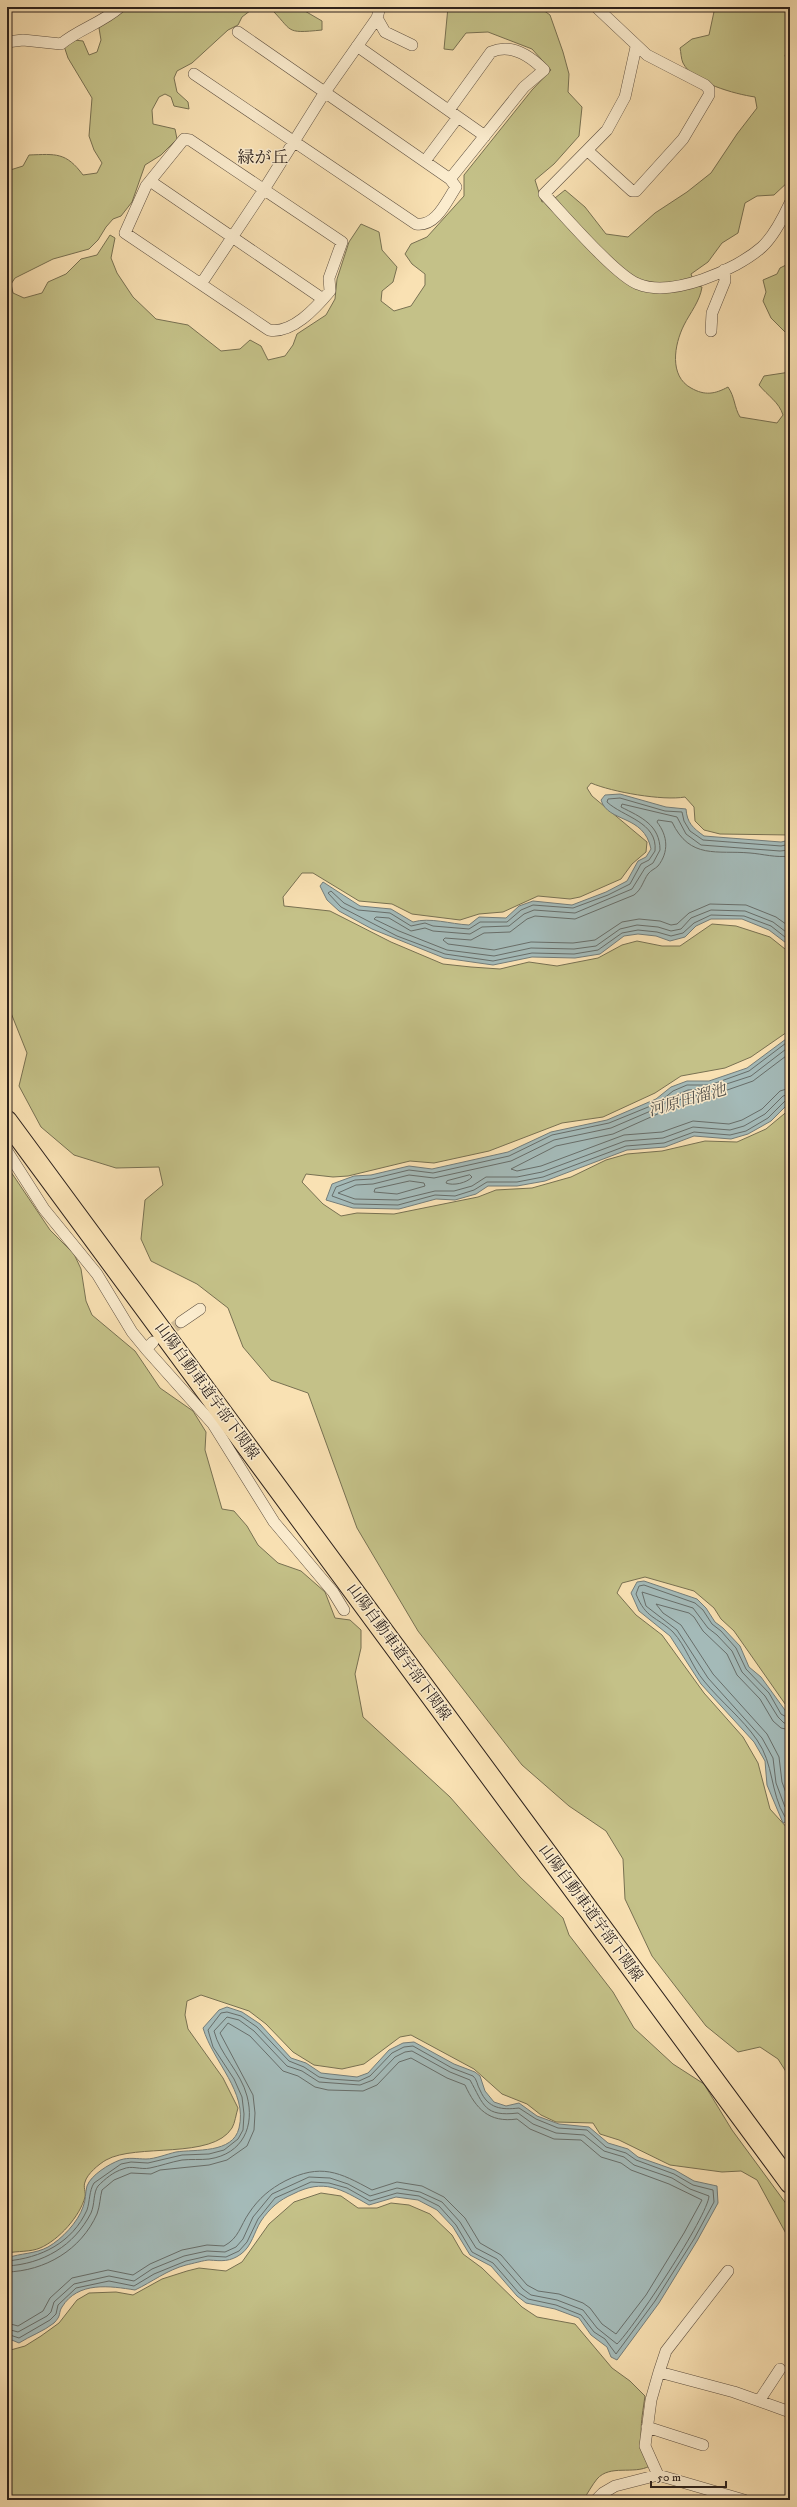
<svg xmlns="http://www.w3.org/2000/svg" width="797" height="2507" font-family="'IM FELL DW Pica','Noto Serif JP',serif">
  <rect width="100%" height="100%" fill="#f9e1b3"/>
  <filter id="stains"><feTurbulence type="fractalNoise" baseFrequency=".005" numOctaves="4"/><feColorMatrix values="0 0 0 0 .2 0 0 0 0 .09 0 0 0 0 .02 0 0 0 .5 -.17"/></filter>
  <radialGradient id="worn" r=".72"><stop offset=".6" stop-color="#630" stop-opacity="0"/><stop offset="1" stop-color="#630" stop-opacity=".3"/></radialGradient>
  <path fill="#c4c188" stroke="#787152" d="M 123,7 L 255,7 L 242,17 L 238,25 L 228,30 L 192,63 L 177,71 L 174,78 L 177,92 L 188,102 L 189,109 L 174,106 L 171,97 L 165,94 L 159,97 L 152,110 L 153,124 L 175,129 L 177,139 L 161,155 L 145,165 L 132,202 L 121,216 L 113,219 L 106,227 L 98,240 L 89,249 L 53,259 L 15,278 L 11,284 L 13,293 L 24,298 L 42,293 L 48,282 L 66,274 L 81,259 L 97,255 L 110,235 L 115,238 L 111,258 L 117,273 L 133,297 L 156,319 L 188,325 L 221,351 L 240,349 L 250,340 L 261,346 L 268,360 L 285,356 L 293,345 L 297,334 L 326,315 L 335,299 L 337,279 L 349,242 L 361,224 L 379,232 L 382,250 L 397,267 L 393,282 L 382,291 L 381,301 L 394,311 L 411,306 L 425,285 L 425,274 L 412,264 L 405,254 L 411,244 L 427,237 L 464,196 L 464,175 L 532,90 L 551,70 L 532,49 L 488,32 L 466,33 L 453,50 L 444,49 L 448,7 L 539,7 L 550,15 L 563,52 L 569,74 L 568,92 L 582,107 L 579,136 L 554,164 L 535,180 L 542,202 L 555,198 L 565,190 L 585,207 L 606,234 L 628,237 L 655,213 L 687,192 L 711,173 L 737,134 L 757,108 L 755,97 C 735,94 693,83 683,63 C 681,59 681,52 680,48 L 692,39 L 709,35 L 715,7 L 790,7 L 790,49 L 785,55 L 790,78 L 790,180 L 774,195 L 757,196 L 745,203 L 738,233 L 722,243 L 708,262 L 691,274 L 695,285 L 702,287 C 700,301 690,313 684,325 C 674,345 669,376 691,388 C 705,396 715,394 728,387 C 735,397 734,407 740,417 L 777,423 L 783,415 C 779,402 768,396 759,385 L 764,376 L 790,372 L 790,835 L 720,834 L 704,830 L 695,821 L 694,807 L 685,797 C 663,801 612,792 591,783 L 587,788 L 592,796 L 647,842 L 646,852 L 632,864 L 621,879 L 580,897 L 570,899 L 538,896 L 503,912 L 479,914 L 460,920 L 412,914 L 392,904 L 359,901 L 313,873 L 302,873 L 283,897 L 284,906 L 330,911 L 391,942 L 443,964 L 471,967 L 500,969 L 529,962 L 557,966 L 598,958 L 622,945 L 637,941 L 662,946 L 680,946 L 712,924 L 736,926 L 770,937 L 790,953 L 790,1030 L 751,1057 L 725,1068 L 681,1076 L 655,1093 L 603,1117 L 562,1123 L 489,1151 L 434,1163 L 410,1161 L 348,1176 L 333,1177 L 306,1174 L 302,1182 L 323,1204 L 341,1216 L 357,1213 L 394,1214 L 478,1197 L 496,1190 L 532,1188 L 571,1177 L 606,1160 L 627,1154 L 662,1151 L 705,1141 L 737,1142 L 766,1129 L 790,1109 L 790,1711 L 734,1631 L 721,1619 L 714,1608 L 694,1591 L 645,1577 L 622,1583 L 617,1593 L 636,1615 L 662,1635 L 704,1693 L 743,1737 L 758,1763 L 770,1809 L 790,1831 L 790,2078 L 778,2059 L 760,2047 L 738,2052 L 706,2026 L 652,1956 L 625,1899 L 623,1859 L 606,1831 L 569,1806 L 522,1765 L 418,1631 L 357,1528 L 308,1393 L 271,1380 L 243,1347 L 228,1308 L 197,1284 L 151,1261 L 141,1239 L 145,1200 L 163,1185 L 159,1167 L 116,1168 L 74,1155 L 41,1127 L 19,1086 L 27,1053 L 7,1003 L 7,171 L 23,166 L 29,155 C 56,154 66,152 83,175 L 97,173 L 102,163 L 94,150 L 89,136 L 92,98 L 68,58 L 64,46 L 74,40 L 83,41 L 89,55 L 97,52 L 101,40 L 99,28 Z
    M 269,7 L 298,7 L 322,21 L 322,30 C 283,34 294,31 269,7 Z
    M 786,265 L 790,269 L 790,337 L 771,318 L 763,301 L 766,292 L 763,280 L 777,274 L 780,268 Z
    M 7,1166 L 50,1230 L 74,1254 L 81,1269 L 86,1301 L 92,1315 L 135,1351 L 160,1388 L 193,1411 L 206,1432 L 205,1450 L 222,1509 L 234,1511 L 247,1526 L 258,1545 L 278,1563 L 301,1571 L 325,1592 L 335,1618 L 350,1620 L 361,1630 L 361,1648 L 355,1674 L 363,1717 L 450,1797 L 520,1877 L 563,1918 L 569,1935 L 613,1992 L 634,2028 L 673,2064 L 704,2084 L 732,2130 L 790,2209 L 790,2241 L 757,2180 L 741,2171 L 722,2172 L 670,2165 L 619,2140 L 600,2134 L 593,2123 L 556,2122 L 541,2115 L 527,2104 L 502,2094 L 474,2069 L 411,2035 L 400,2037 L 364,2064 L 342,2069 L 314,2065 L 293,2052 L 266,2024 L 249,2011 L 201,1995 L 187,2001 L 185,2015 L 188,2029 L 223,2078 L 238,2108 C 236,2114 235,2123 232,2128 C 212,2160 136,2143 106,2160 C 99,2164 87,2174 85,2182 C 83,2187 86,2192 85,2197 C 80,2216 59,2240 40,2248 C 31,2252 17,2251 7,2253 Z
    M 321,2193 L 341,2196 L 358,2208 L 377,2208 L 391,2203 L 409,2205 L 430,2214 L 452,2235 L 463,2254 L 482,2268 L 522,2307 L 537,2317 L 575,2324 L 612,2368 L 630,2381 L 645,2396 C 641,2424 637,2440 650,2466 C 633,2475 610,2464 597,2479 C 592,2485 588,2493 583,2500 L 7,2500 L 7,2351 L 25,2346 L 41,2336 L 59,2323 L 77,2300 L 89,2293 L 116,2292 L 133,2295 L 162,2279 L 187,2271 L 199,2268 L 226,2271 L 242,2262 L 269,2224 L 294,2202 Z"/>
  <path fill="#a4bab8" stroke="#747d7a" d="M 620,794 L 666,807 L 686,809 C 687,823 693,828 704,836 L 781,842 L 790,840 L 790,946 L 769,930 L 742,919 L 711,919 L 696,926 L 685,937 L 670,941 L 656,936 L 638,934 L 624,936 L 600,954 L 575,958 L 532,957 L 493,965 L 444,958 L 372,929 L 339,911 L 327,900 L 320,886 L 323,882 L 360,906 L 391,909 L 413,922 C 430,917 450,924 469,925 L 479,917 L 506,918 L 519,906 L 533,901 L 572,905 L 606,892 L 627,881 L 638,861 L 646,857 L 651,849 C 644,814 608,823 601,800 L 605,795 Z
    M 790,1036 L 790,1102 L 771,1121 L 748,1134 L 731,1139 L 694,1136 L 665,1147 L 627,1150 L 545,1181 L 517,1186 L 488,1186 L 476,1194 L 455,1200 L 436,1199 L 399,1209 L 353,1208 L 326,1200 L 332,1184 L 354,1176 L 371,1175 L 409,1166 L 432,1169 L 508,1152 L 551,1132 L 607,1120 L 656,1099 L 671,1087 L 687,1081 L 709,1081 L 747,1068 Z
    M 644,1581 L 697,1599 L 706,1608 L 715,1622 L 723,1628 L 740,1646 L 749,1667 L 761,1677 L 790,1717 L 790,1820 L 783,1823 L 767,1785 L 765,1761 L 754,1742 L 701,1684 L 670,1636 L 639,1611 L 631,1593 L 637,1582 Z
    M 227,2007 L 242,2012 L 260,2024 L 291,2058 L 306,2063 L 321,2073 L 357,2077 L 368,2073 L 389,2050 L 403,2043 L 414,2042 L 454,2064 L 475,2072 L 480,2076 L 485,2091 L 494,2102 L 506,2106 L 519,2103 L 537,2116 L 559,2124 L 589,2127 L 608,2143 L 628,2149 L 638,2157 L 675,2170 L 694,2181 L 717,2186 L 718,2203 L 697,2241 L 659,2303 L 617,2360 L 611,2357 L 607,2347 L 591,2335 L 579,2318 L 555,2309 L 526,2303 L 517,2296 L 491,2266 L 470,2255 L 453,2227 L 437,2210 L 418,2200 L 396,2197 L 369,2205 C 341,2189 324,2178 293,2194 C 279,2200 270,2208 261,2221 C 254,2232 252,2246 241,2254 C 230,2262 222,2261 209,2260 C 205,2260 191,2264 186,2265 C 167,2270 152,2282 135,2290 C 110,2286 78,2281 62,2307 C 58,2313 62,2315 54,2323 C 44,2331 30,2336 19,2343 L 7,2338 L 7,2258 C 21,2253 35,2254 48,2247 C 62,2239 78,2222 83,2207 C 86,2200 85,2193 87,2186 C 91,2175 109,2164 120,2160 C 129,2157 137,2159 146,2159 C 155,2159 167,2154 176,2152 C 195,2149 233,2154 239,2128 C 248,2092 213,2062 203,2028 L 219,2010 Z"/>
  <g fill="none" stroke-linecap="round" stroke-linejoin="round">
    <path stroke="#686e6a" stroke-width="1" d="M 790,844 L 781,846 L 703,840 L 690,831 L 684,821 L 682,812 L 665,811 L 620,798 L 608,799 L 607,802 C 623,817 658,822 655,851 L 649,860 L 641,864 L 630,884 L 608,895 L 573,908 L 533,905 L 521,910 L 507,922 L 480,922 L 469,929 L 433,926 L 425,923 L 411,926 L 390,913 L 358,910 L 344,903 L 331,891 L 328,893 L 341,907 L 397,936 L 445,954 L 493,961 L 532,953 L 574,954 L 598,950 L 622,933 L 638,930 L 657,932 L 671,936 L 683,933 L 694,923 L 711,915 L 744,916 L 771,926 L 790,941
      M 790,850 L 780,851 L 701,845 L 686,834 L 677,817 L 622,804 L 621,807 C 641,817 660,825 660,850 L 653,863 L 645,868 L 632,889 L 575,913 L 534,910 L 524,914 L 509,926 L 482,927 L 470,934 L 433,931 L 425,928 L 411,931 L 389,918 L 376,917 L 374,919 L 399,931 L 447,950 L 494,956 L 531,948 L 574,949 L 596,946 L 620,929 L 637,925 L 658,927 L 671,931 L 681,929 L 691,918 L 711,910 L 745,911 L 773,922 L 790,935
      M 790,856 C 776,858 763,854 750,853 C 717,850 690,860 672,822 L 658,820 L 657,822 C 668,836 669,852 658,866 C 655,869 651,870 648,874 C 643,881 642,889 634,895 L 575,919 L 535,916 L 527,919 L 510,932 L 484,933 L 471,940 L 445,938 L 443,940 L 448,944 L 494,950 L 531,942 L 573,943 L 595,940 L 622,922 L 639,919 L 660,921 L 671,925 L 677,924 L 689,913 L 710,904 L 746,905 L 776,917 L 790,927
      M 790,1040 L 749,1071 L 710,1085 L 687,1085 L 673,1091 L 658,1103 L 609,1123 L 552,1135 L 509,1156 L 433,1173 L 409,1170 L 372,1179 L 355,1180 L 336,1187 L 332,1196 L 354,1204 L 398,1205 L 435,1195 L 455,1196 L 474,1190 L 487,1182 L 517,1182 L 543,1177 L 626,1146 L 664,1143 L 694,1132 L 730,1135 L 746,1131 L 768,1118 L 786,1100 L 790,1099
      M 790,1046 L 751,1076 L 711,1089 L 688,1090 L 676,1095 L 660,1107 L 611,1128 L 554,1140 L 511,1161 L 434,1178 L 409,1175 L 373,1184 L 356,1185 L 338,1193 L 355,1199 L 398,1200 L 435,1191 L 454,1191 L 472,1186 L 486,1177 L 517,1177 L 542,1172 L 625,1141 L 663,1138 L 693,1127 L 730,1130 L 744,1126 L 765,1114 L 783,1096 L 790,1094
      M 790,1053 L 753,1081 L 713,1095 L 690,1096 L 679,1100 L 662,1112 L 613,1134 L 556,1146 L 511,1169 L 517,1171 L 541,1166 L 624,1135 L 662,1132 L 693,1121 L 729,1124 L 742,1120 L 762,1109 L 780,1091 L 790,1088
      M 470,1175 L 472,1177 C 467,1183 453,1186 446,1183 L 447,1181 Z
      M 410,1181 L 424,1183 L 425,1186 L 397,1194 L 374,1192 L 375,1189 Z
      M 790,1719 L 781,1714 L 769,1693 L 746,1669 L 736,1648 L 721,1631 L 712,1624 L 703,1610 L 695,1603 L 644,1585 L 639,1586 L 636,1594 C 646,1619 656,1616 673,1632 C 686,1646 692,1667 704,1681 C 721,1702 742,1718 757,1740 C 774,1764 770,1792 785,1817 L 790,1817
      M 790,1724 L 784,1723 L 778,1717 L 765,1696 L 742,1672 L 732,1651 L 717,1635 L 708,1628 L 693,1608 L 642,1592 L 646,1606 L 677,1630 L 708,1678 L 762,1738 L 773,1758 L 776,1783 L 785,1807 L 790,1812
      M 790,1730 L 781,1728 L 773,1721 L 760,1699 L 737,1675 L 727,1654 L 703,1631 L 694,1617 L 689,1613 L 656,1604 L 663,1613 L 681,1625 L 713,1674 L 767,1734 L 779,1757 L 782,1782 L 790,1804
      M 7,2261 C 41,2258 72,2243 87,2210 C 90,2201 89,2191 94,2183 L 121,2164 L 131,2162 L 148,2163 L 182,2155 L 209,2154 L 224,2150 L 238,2139 L 243,2130 L 244,2114 L 242,2097 L 234,2079 L 213,2047 L 208,2030 L 221,2013 L 227,2012 L 241,2016 L 257,2027 L 289,2061 L 304,2067 L 319,2077 L 330,2079 L 359,2081 L 370,2076 L 392,2053 L 404,2047 L 413,2046 L 452,2068 L 473,2076 C 477,2079 477,2085 480,2090 C 488,2109 502,2110 519,2108 L 536,2119 L 558,2128 L 587,2130 L 606,2147 L 626,2153 L 636,2160 L 674,2174 L 693,2185 L 713,2190 L 714,2202 L 694,2239 L 655,2301 L 616,2354 L 605,2339 L 594,2332 L 581,2315 L 556,2305 L 528,2299 L 519,2293 L 493,2263 L 472,2252 L 456,2225 L 439,2206 L 419,2196 L 397,2193 L 370,2201 L 347,2188 L 329,2183 L 311,2182 L 275,2198 L 258,2219 L 247,2242 L 239,2251 L 226,2257 L 208,2256 L 186,2261 L 154,2274 L 134,2286 L 109,2281 L 76,2288 L 58,2305 L 56,2314 L 50,2320 L 19,2338 L 7,2334
      M 7,2266 C 43,2264 74,2246 91,2213 C 95,2204 93,2193 98,2186 C 105,2179 113,2172 123,2169 C 132,2165 140,2170 150,2168 C 160,2166 171,2162 182,2160 C 191,2159 200,2160 209,2159 C 243,2154 255,2126 247,2096 C 241,2072 220,2055 214,2031 L 227,2017 L 239,2020 L 254,2031 L 287,2066 L 302,2071 L 319,2082 L 360,2085 L 373,2080 L 395,2057 L 405,2052 L 412,2051 L 450,2072 L 470,2080 C 484,2105 484,2117 518,2113 L 533,2124 L 556,2133 L 584,2135 L 604,2151 L 624,2157 L 634,2165 L 672,2178 L 690,2189 L 709,2196 C 708,2216 633,2329 617,2344 L 597,2328 L 583,2310 L 557,2300 L 531,2295 L 523,2289 L 497,2259 L 476,2248 L 460,2222 L 442,2202 L 420,2192 L 397,2188 L 370,2196 L 348,2184 L 330,2178 L 309,2177 L 272,2194 L 253,2217 L 243,2239 L 236,2247 L 225,2252 L 207,2251 L 184,2256 L 152,2269 L 134,2281 L 109,2276 L 74,2284 L 54,2302 L 51,2312 L 47,2316 L 18,2332 L 7,2329
      M 7,2272 C 45,2271 81,2250 97,2214 C 100,2206 100,2197 102,2190 L 114,2180 L 131,2173 L 151,2174 L 160,2170 L 209,2165 L 227,2160 L 247,2146 L 254,2130 L 255,2113 L 253,2095 L 220,2033 L 228,2023 L 250,2036 L 283,2071 L 298,2076 L 315,2087 L 328,2090 L 363,2091 L 377,2085 L 399,2062 L 411,2058 L 447,2078 L 465,2085 C 476,2109 489,2123 517,2119 L 530,2129 L 554,2139 L 581,2140 L 601,2157 L 621,2163 L 631,2170 L 669,2184 L 702,2200 L 684,2233 L 646,2295 L 616,2334 L 602,2324 L 590,2308 L 583,2303 L 559,2294 L 538,2291 L 527,2285 L 501,2255 L 480,2243 L 465,2218 L 444,2197 L 422,2186 L 397,2182 L 372,2190 C 339,2172 321,2163 285,2181 C 270,2189 259,2198 249,2213 C 240,2226 239,2238 224,2246 L 207,2245 L 182,2250 L 150,2264 L 133,2275 L 108,2270 L 72,2278 L 50,2298 L 43,2311 L 18,2326 L 7,2323"/>
    <path stroke="#d0bb95" stroke-width="11" stroke-dasharray="11 5.5" stroke-linecap="butt" d="M 161,1337 L 181,1322"/>
    <g stroke="#5f5142" stroke-width="12">
      <path id="street" d="M 377,18 L 385,32 L 412,45
        M 7,42 L 23,40 L 61,44 C 79,29 102,23 120,7
        M 357,46 L 485,136
        M 636,47 L 625,97 L 607,130 L 544,194 C 563,214 616,276 638,284 C 672,298 736,270 762,247 C 774,236 783,218 790,203
        M 194,74 L 416,224 C 436,227 446,202 456,187 L 450,179 L 238,32
        M 449,110 L 491,52 C 511,43 530,56 544,70 L 524,87 L 450,179
        M 184,139 L 190,140 L 342,242 L 329,278 L 330,291 C 315,309 292,334 269,330 L 125,233 L 146,186 Z
        M 588,151 L 632,191 L 636,191 L 683,139 L 709,95 L 709,89 L 705,85 L 647,55 L 596,7
        M 425,161 L 458,117
        M 150,181 L 323,299
        M 201,284 L 263,191 L 325,92 L 377,18 L 380,7
        M 711,331 L 712,313 L 725,281 L 724,270
        M 7,1151 L 44,1209 L 97,1274 L 132,1332 L 146,1349
        M 181,1322 L 200,1309
        M 153,1342 L 146,1349 L 213,1424 L 274,1522 L 333,1592 L 344,1610
        M 659,2372 L 734,2392 L 790,2412
        M 759,2401 L 780,2369
        M 647,2427 L 703,2445
        M 658,2475 L 645,2446 L 651,2400 L 659,2372 L 666,2351 L 728,2271
        M 596,2500 L 603,2493 L 615,2486 L 658,2475 L 744,2500"/>
    </g>
    <g stroke="#2c211c" stroke-width="22">
      <path id="highway" d="M 7,1121 L 790,2183"/>
    </g>
    <use href="#street" stroke="#fbecce" stroke-width="11"/>
    <use href="#highway" stroke="#f9e1b3" stroke-width="20"/>
  </g>
  <g text-anchor="middle" dominant-baseline="central" stroke-width="3" stroke-linejoin="round" paint-order="stroke">
    <g font-size="15" fill="#2c211c" stroke="#fbecce">
      <text transform="translate(207 1391) rotate(54)">山陽自動車道宇部下関線</text>
      <text transform="translate(399 1652) rotate(54)">山陽自動車道宇部下関線</text>
      <text transform="translate(591 1913) rotate(54)">山陽自動車道宇部下関線</text>
    </g>
    <g font-size="16" font-style="italic" fill="#504f4b" stroke="#fbecce">
      <text transform="translate(687 1100) rotate(-16)">河原田溜池</text>
    </g>
    <g font-size="17" fill="#2c211c" stroke="#fbecce">
      <text x="263" y="158">緑が丘</text>
    </g>
  </g>
  <rect width="797" height="2507" fill="none" stroke="#f9e1b3" stroke-width="24"/>
  <rect x="8" y="8" width="781" height="2491" fill="none" stroke="#2c211c" stroke-width="2"/>
  <rect x="12" y="12" width="773" height="2483" fill="none" stroke="#2c211c"/>
  <path d="M651 2481v6h75v-6" fill="none" stroke="#2c211c" stroke-width="2"/>
  <text x="657" y="2481" font-size="12" fill="#2c211c" stroke="#fbecce" stroke-width="3" paint-order="stroke">50 m</text>
  <rect width="100%" height="100%" filter="url(#stains)"/>
  <rect width="100%" height="100%" fill="url(#worn)"/>
</svg>
